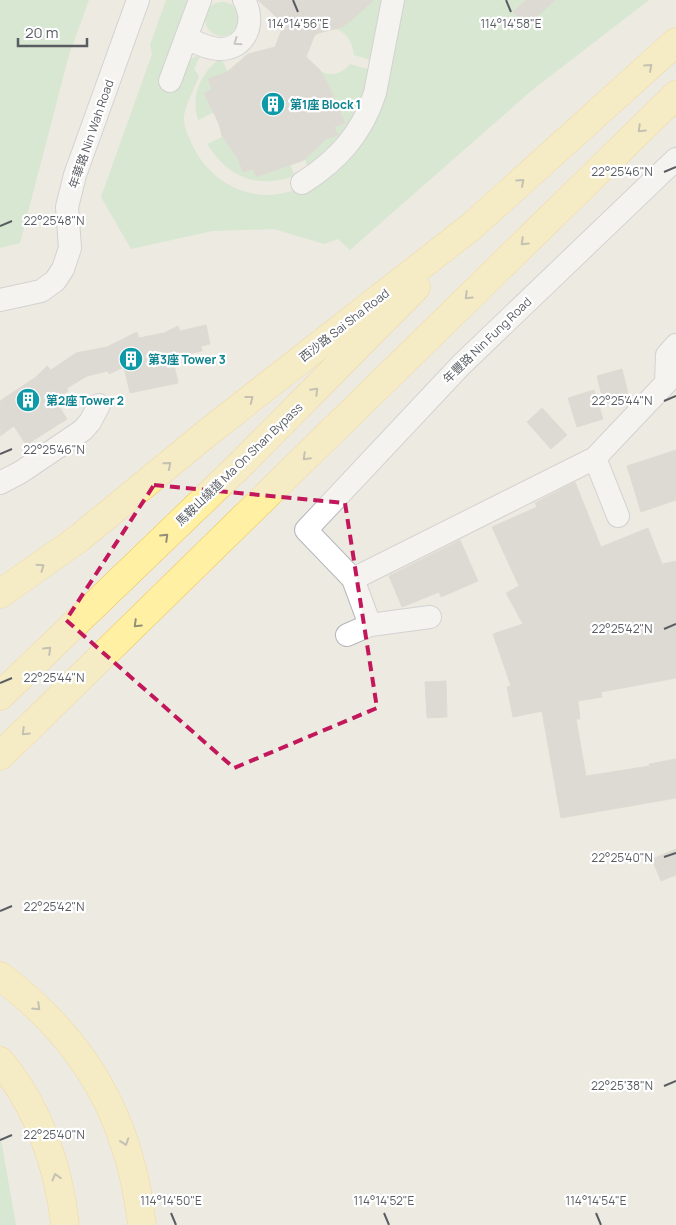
<svg xmlns="http://www.w3.org/2000/svg" width="676" height="1225" font-family="Manrope,'Noto Sans TC',sans-serif">
  <rect width="100%" height="100%" fill="#edeae1"/>
  <path fill="#bce5bc" d="M 0,0 L 89,0 L 69,55 L 20,243 L 0,248 Z
    M 166,0 L 194,0 L 188,61 L 196,56 L 200,57 L 194,69 L 199,76 C 196,85 183,110 184,119 C 184,125 186,131 189,137 C 201,171 233,196 270,195 C 288,194 308,185 326,180 L 398,23 L 404,0 L 502,0 L 516,13 L 503,0 L 649,0 L 531,91 L 350,250 L 338,239 L 324,244 L 274,229 L 212,231 L 131,249 L 101,197 L 152,54 L 150,45 Z
    M 367,0 L 385,0 L 373,61 L 354,55 C 351,29 329,19 311,40 L 312,28 Z
    M205 19a17 17 0 1 1 34 0a17 17 0 1 1-34 0Z
    M 306,55 C 316,74 335,82 350,64 L 371,70 L 359,109 L 337,143 L 308,168 L 304,157 L 300,56 Z
    M 218,60 L 222,60 L 229,74 L 225,107 L 198,120 C 191,96 199,76 218,60 Z
    M 231,133 L 289,162 L 295,176 C 256,189 229,178 207,144 Z
    M 0,1134 L 16,1225 L 0,1225 Z"/>
  <path fill="#c9c6c0" stroke="#d1cbbf" d="M 258,0 L 374,0 L 354,18 L 342,27 L 315,34 L 306,57 L 319,69 L 327,82 L 345,123 L 334,127 L 338,135 L 326,139 L 304,160 L 256,177 L 253,169 L 243,172 L 238,159 L 222,136 L 219,124 L 204,93 L 212,89 L 208,79 L 227,72 L 248,54 L 275,47 L 284,24 Z
    M 526,0 L 555,0 L 527,26 L 513,12 Z
    M 206,325 L 210,344 L 201,346 L 202,351 L 187,354 L 188,357 L 173,360 L 178,383 L 130,393 L 124,367 L 109,374 L 108,371 L 87,376 L 67,388 L 68,391 L 55,400 L 67,419 L 26,445 L 14,426 L 0,436 L 0,401 L 36,377 L 47,366 L 51,370 L 76,353 L 107,347 L 137,332 L 139,338 L 164,333 L 178,326 L 180,331 Z
    M 622,369 L 629,398 L 604,404 L 597,376 Z
    M 594,390 L 603,419 L 577,427 L 568,398 Z
    M 542,408 L 567,435 L 551,449 L 527,422 Z
    M 676,450 L 676,500 L 641,512 L 627,466 Z
    M 575,482 L 601,547 L 648,528 L 662,564 L 676,561 L 676,678 L 601,692 L 602,697 L 578,701 L 580,719 L 576,719 L 586,776 L 650,766 L 649,764 L 676,759 L 676,798 L 561,818 L 542,711 L 513,717 L 507,687 L 511,686 L 493,634 L 523,624 L 506,593 L 519,586 L 492,527 L 537,507 L 535,503 Z
    M 460,540 L 478,581 L 441,597 L 439,592 L 402,607 L 389,576 Z
    M 446,681 L 447,717 L 427,718 L 425,682 Z
    M 676,849 L 676,875 L 661,881 L 652,859 Z"/>
  <g fill="none" stroke-linecap="round" stroke-linejoin="round">
    <g stroke="#b4b7bc" stroke-width="24">
      <path id="minor" d="M 186,38 C 196,42 208,49 220,49 C 247,49 256,21 244,0
        M 170,81 L 200,0
        M 676,159 L 461,365 L 306,530 L 353,579 L 595,458 L 666,383 L 667,355 L 676,345
        M 302,183 C 337,161 362,134 375,93 L 393,0
        M 0,300 L 41,291 L 55,281 L 63,269 L 70,248 L 67,207 L 75,175 L 138,0
        M 595,458 L 618,516
        M 0,483 L 21,472 L 83,430 L 90,422 L 99,405
        M 353,579 L 370,625 L 430,617
        M 347,635 L 370,625"/>
    </g>
    <g stroke="#f1c555" stroke-width="29">
      <path id="major" d="M 0,594 L 78,539 L 212,429 L 472,226 L 676,42
        M 0,696 L 243,462 L 416,287
        M 0,756 C 226,537 449,314 676,95
        M 0,976 C 85,1040 130,1118 142,1225
        M 0,1061 C 38,1106 59,1167 65,1225"/>
    </g>
    <use href="#minor" stroke="#fff" stroke-width="22"/>
    <use href="#major" stroke="#fff0a3" stroke-width="28"/>
  </g>
  <defs><path id="oneway-chevron" d="M-2-3.5L2.5 0L-2 3.5" fill="none" stroke-width="1.6" stroke-linecap="round" stroke-linejoin="round" transform="scale(1.25)"/></defs>
  <use stroke="#9b9ea1" href="#oneway-chevron" transform="translate(237 42) rotate(145)"/>
  <g stroke="#939079">
    <use href="#oneway-chevron" transform="translate(649 67) rotate(-42)"/>
    <use href="#oneway-chevron" transform="translate(641 129) rotate(136)"/>
    <use href="#oneway-chevron" transform="translate(521 182) rotate(-42)"/>
    <use href="#oneway-chevron" transform="translate(524 242) rotate(136)"/>
    <use href="#oneway-chevron" transform="translate(468 296) rotate(136)"/>
    <use href="#oneway-chevron" transform="translate(315 391) rotate(-45)"/>
    <use href="#oneway-chevron" transform="translate(250 399) rotate(-38)"/>
    <use href="#oneway-chevron" transform="translate(306 457) rotate(135)"/>
    <use href="#oneway-chevron" transform="translate(168 465) rotate(-39)"/>
    <use href="#oneway-chevron" transform="translate(165 537) rotate(-44)"/>
    <use href="#oneway-chevron" transform="translate(41 567) rotate(-35)"/>
    <use href="#oneway-chevron" transform="translate(137 624) rotate(136)"/>
    <use href="#oneway-chevron" transform="translate(48 650) rotate(-44)"/>
    <use href="#oneway-chevron" transform="translate(25 732) rotate(136)"/>
    <use href="#oneway-chevron" transform="translate(37 1007) rotate(44)"/>
    <use href="#oneway-chevron" transform="translate(125 1142) rotate(71)"/>
    <use href="#oneway-chevron" transform="translate(56 1177) rotate(-105)"/>
  </g>
  <path d="M0 0H676V1225H0ZM 154,485 L 345,503 L 377,708 L 234,768 L 66,620 Z" fill="#edeae1" fill-opacity=".55" fill-rule="evenodd"/>
  <path fill="none" stroke="#c2185b" stroke-width="4" stroke-dasharray="10 6" stroke-linejoin="round" d="M 154,485 L 345,503 L 377,708 L 234,768 L 66,620 Z"/>
  <path fill="none" stroke="#595d62" stroke-width="2" d="M 293,0 L 298,12M 506,0 L 511,12M 664,172 L 676,167M 0,226 L 12,221M 664,401 L 676,396M 0,454 L 12,449M 664,629 L 676,624M 0,683 L 12,678M 664,857 L 676,853M 0,911 L 12,906M 664,1086 L 676,1081M 0,1140 L 12,1135M 171,1213 L 176,1225M 384,1213 L 389,1225M 596,1213 L 601,1225"/>
  <defs>
    <g id="building-disc" transform="scale(1.25)"><circle r="9.5" fill="#0f9aa8" stroke="#fff"/><path d="M-4-6H4V6H1V3H-1V6H-4ZM-2.5-4.3h1.7v1.8h-1.7ZM.8-4.3h1.7v1.8H.8ZM-2.5-1h1.7V.8h-1.7ZM.8-1h1.7V.8H.8Z" fill="#fff"/></g>
  </defs>
  <g fill-rule="evenodd">
    <use href="#building-disc" x="273" y="104"/>
    <use href="#building-disc" x="131" y="359"/>
    <use href="#building-disc" x="28" y="400"/>
  </g>
  <g text-anchor="middle" dominant-baseline="central" stroke-width="4.5" stroke-linejoin="round" paint-order="stroke">
    <g font-size="12" font-weight="bold" fill="#0d838f" stroke="#fff" text-anchor="start">
      <text x="290" y="104">第1座 Block 1</text>
      <text x="148" y="359">第3座 Tower 3</text>
      <text x="46" y="400">第2座 Tower 2</text>
    </g>
    <g font-size="12" fill="#595d62" stroke="#fff">
      <text transform="translate(91 134) rotate(-71)">年華路 Nin Wah Road</text>
      <text transform="translate(344 325) rotate(-38)">西沙路 Sai Sha Road</text>
      <text transform="translate(487 340) rotate(-44)">年豐路 Nin Fung Road</text>
      <text transform="translate(239 464) rotate(-44)">馬鞍山繞道 Ma On Shan Bypass</text>
    </g>
  </g>
  <g font-size="12" text-anchor="middle" fill="#595d62" stroke="#fff" stroke-width="4.5" stroke-linejoin="round" paint-order="stroke">
    <text x="298" y="28">114°14'56"E</text>
    <text x="511" y="28">114°14'58"E</text>
    <text x="622" y="176">22°25'46"N</text>
    <text x="54" y="225">22°25'48"N</text>
    <text x="622" y="405">22°25'44"N</text>
    <text x="54" y="454">22°25'46"N</text>
    <text x="622" y="633">22°25'42"N</text>
    <text x="54" y="682">22°25'44"N</text>
    <text x="622" y="862">22°25'40"N</text>
    <text x="54" y="911">22°25'42"N</text>
    <text x="622" y="1090">22°25'38"N</text>
    <text x="54" y="1139">22°25'40"N</text>
    <text x="171" y="1205">114°14'50"E</text>
    <text x="384" y="1205">114°14'52"E</text>
    <text x="596" y="1205">114°14'54"E</text>
  </g>
  <path d="M18 38v8h69v-8" fill="none" stroke="#595d62" stroke-width="2.5"/>
  <text x="25" y="38" font-size="15" fill="#595d62" stroke="#ffffff" stroke-width="4" paint-order="stroke">20 m</text>
</svg>
